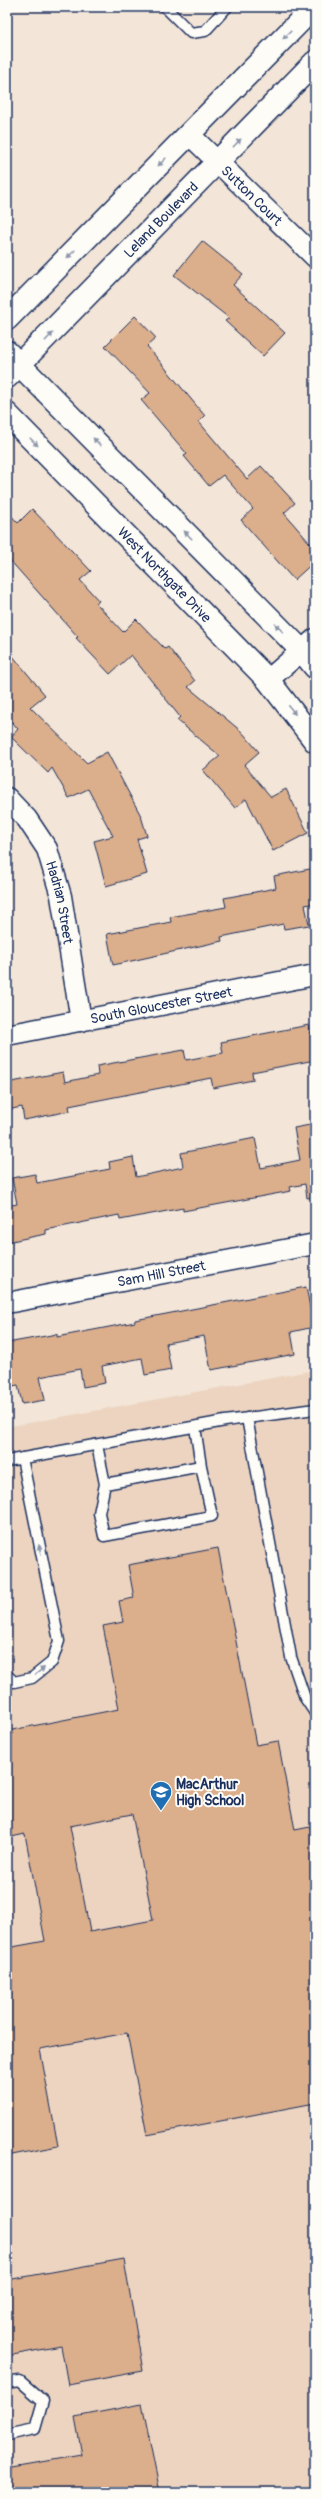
<svg xmlns="http://www.w3.org/2000/svg" width="322" height="2499" font-family="Pangolin,sans-serif">
  <rect width="100%" height="100%" fill="#f3e5d7"/>
  <filter id="ink" filterUnits="userSpaceOnUse"><feTurbulence type="fractalNoise" baseFrequency=".025" numOctaves="2"/><feDisplacementMap in="SourceGraphic" scale="8" xChannelSelector="R" yChannelSelector="G"/><feConvolveMatrix kernelMatrix="1 2 1 2 8 2 1 2 1" color-interpolation-filters="sRGB"/></filter>
  <g filter="url(#ink)">
    <path fill="#ecd4c0" d="M 315,1370 L 315,2492 L 7,2492 L 7,1427 Z"/>
    <path fill="#dbae8c" stroke="#1b2f5e" fill-rule="evenodd" d="M 202,241 L 243,274 L 233,285 L 285,333 L 263,356 L 225,321 L 229,318 L 174,275 Z
      M 135,316 L 156,338 L 147,346 L 205,416 L 199,422 L 247,479 L 261,466 L 295,503 L 284,513 L 315,549 L 315,561 L 294,580 L 241,520 L 253,509 L 223,475 L 209,486 L 184,456 L 187,454 L 141,400 L 150,393 L 105,346 Z
      M 32,509 L 91,571 L 80,580 L 99,601 L 96,603 L 123,632 L 136,619 L 165,649 L 168,647 L 195,681 L 188,687 L 242,732 L 259,752 L 244,765 L 271,797 L 286,789 L 308,833 L 273,851 L 246,799 L 235,808 L 203,770 L 220,756 L 177,720 L 180,717 L 131,655 L 110,674 L 76,638 L 78,637 L 7,557 L 7,511 L 18,523 Z
      M 7,649 L 45,695 L 30,707 L 87,763 L 107,752 L 141,816 L 147,836 L 137,839 L 147,874 L 106,886 L 94,841 L 113,836 L 88,789 L 69,798 L 52,768 L 48,773 L 11,737 L 18,729 L 7,716 Z
      M 315,868 L 315,903 L 305,905 L 309,925 L 284,929 L 283,924 L 221,937 L 222,941 L 113,965 L 107,934 L 171,922 L 170,917 L 226,907 L 224,898 L 276,888 L 274,876 Z
      M 309,1025 L 315,1060 L 252,1072 L 253,1080 L 213,1088 L 211,1078 L 69,1106 L 70,1111 L 24,1120 L 22,1107 L 7,1110 L 7,1083 L 63,1072 L 65,1082 L 98,1075 L 97,1066 L 184,1050 L 186,1060 L 223,1053 L 221,1042 Z
      M 315,1124 L 315,1197 L 307,1198 L 305,1184 L 290,1187 L 291,1191 L 183,1211 L 183,1208 L 120,1220 L 119,1215 L 46,1230 L 46,1234 L 7,1242 L 7,1206 L 17,1204 L 12,1178 L 35,1174 L 37,1183 L 110,1169 L 109,1162 L 133,1157 L 136,1177 L 183,1167 L 181,1153 L 255,1138 L 261,1168 L 300,1160 L 294,1128 Z
      M 306,1287 L 314,1327 L 291,1332 L 295,1354 L 211,1370 L 204,1336 L 166,1343 L 171,1370 L 145,1375 L 142,1358 L 102,1366 L 105,1383 L 83,1387 L 80,1369 L 40,1377 L 45,1400 L 22,1404 L 18,1385 L 7,1387 L 7,1343 L 57,1334 L 57,1337 L 135,1322 L 135,1320 Z
      M 218,1548 L 256,1745 L 278,1741 L 295,1830 L 315,1826 L 315,2103 L 147,2135 L 127,2033 L 40,2049 L 58,2146 L 7,2156 L 7,1948 L 45,1941 L 25,1834 L 7,1838 L 7,1731 L 119,1709 L 103,1626 L 123,1622 L 119,1601 L 134,1598 L 128,1565 ZM 132,1814 L 153,1920 L 90,1932 L 70,1826 Z
      M 124,2259 L 143,2371 L 68,2385 L 61,2346 L 7,2356 L 7,2280 Z
      M 142,2404 L 160,2492 L 7,2492 L 7,2468 L 82,2455 L 75,2417 Z"/>
    <g fill="none" stroke-linecap="round" stroke-linejoin="round">
      <g stroke="#1b2f5e" stroke-width="13">
        <path id="lane" d="M 165,7 L 191,33 L 205,31 L 227,7
          M 247,1418 L 291,1657 L 305,1698 L 315,1713
          M 97,1445 L 105,1484 L 201,1466 L 195,1427
          M 7,1461 L 225,1421 L 315,1409
          M 105,1484 L 99,1513 L 104,1536 L 212,1516 L 201,1466
          M 7,1675 L 14,1682 L 32,1678 L 52,1662 L 59,1641 L 22,1458
          M 7,2383 L 20,2381 L 43,2401 L 35,2429 L 7,2435"/>
      </g>
      <g stroke="#1b2f5e" stroke-width="23">
        <g id="street">
          <path id="s1" d="M 189,134 L 315,257"/>
          <path d="M 268,680 L 315,639"/>
          <path id="s2" d="M 7,798 L 27,819 L 47,849 L 61,896 L 81,1021"/>
          <path id="s3" d="M 7,1035 L 315,975"/>
          <path id="s4" d="M 7,1303 L 315,1244"/>
        </g>
      </g>
      <g stroke="#1b2f5e" stroke-width="25">
        <g id="secondary">
          <path d="M 7,319 L 314,7"/>
          <path d="M 7,352 L 302,651 L 315,667"/>
          <path id="s5" d="M 7,377 L 315,62"/>
          <path id="s6" d="M 7,414 L 268,680 L 315,741"/>
        </g>
      </g>
      <use href="#lane" stroke="#fdfcf7" stroke-width="10"/>
      <use href="#street" stroke="#fdfcf7" stroke-width="20"/>
      <use href="#secondary" stroke="#fdfcf7" stroke-width="22"/>
    </g>
    <defs><path id="oneway-solid" d="M-6-.8H1V-3.2L6.5 0L1 3.2V.8H-6Z"/></defs>
    <g fill="#8c96aa">
      <use href="#oneway-solid" transform="translate(287 35) rotate(135)"/>
      <use href="#oneway-solid" transform="translate(237 143) rotate(-46)"/>
      <use href="#oneway-solid" transform="translate(162 162) rotate(135)"/>
      <use href="#oneway-solid" transform="translate(71 254) rotate(135)"/>
      <use href="#oneway-solid" transform="translate(49 337) rotate(-46)"/>
      <use href="#oneway-solid" transform="translate(34 442) rotate(45)"/>
      <use href="#oneway-solid" transform="translate(97 442) rotate(-134)"/>
      <use href="#oneway-solid" transform="translate(188 535) rotate(-134)"/>
      <use href="#oneway-solid" transform="translate(279 628) rotate(-134)"/>
      <use href="#oneway-solid" transform="translate(292 710) rotate(53)"/>
      <use href="#oneway-solid" transform="translate(40 1550) rotate(-102)"/>
      <use href="#oneway-solid" transform="translate(40 1671) rotate(-38)"/>
    </g>
  </g>
  <defs>
    <g id="school-pin" transform="scale(1.15)"><path d="M0 17L-7.5 6A9.5 9.5 0 1 1 7.5 6Z" fill="#1f6fb2" stroke="#fdfcf7"/><path d="M0-5L7-2L0 1L-7-2ZM-4 1L0 2.5L4 1V4Q0 6-4 4Z" fill="#fff"/></g>
  </defs>
  <g fill-rule="evenodd">
    <use href="#school-pin" x="161" y="1792"/>
  </g>
  <g text-anchor="middle" dominant-baseline="central" stroke-width="4" stroke-linejoin="round" paint-order="stroke">
    <g font-size="14" fill="#1b2f5e" stroke="#fdfcf7">
      <text stroke="none"><textPath href="#s1" startOffset="88">Sutton Court</textPath></text>
      <text stroke="none"><textPath href="#s5" startOffset="220">Leland Boulevard</textPath></text>
      <text stroke="none"><textPath href="#s6" startOffset="225">West Northgate Drive</textPath></text>
      <text stroke="none"><textPath href="#s2" startOffset="120">Hadrian Street</textPath></text>
      <text stroke="none"><textPath href="#s3" startOffset="157">South Gloucester Street</textPath></text>
      <text stroke="none"><textPath href="#s4" startOffset="157">Sam Hill Street</textPath></text>
    </g>
    <g font-size="14" font-weight="bold" fill="#1b2f5e" stroke="#fdfcf7" text-anchor="start">
      <text x="176" y="1784">MacArthur<tspan x="176" dy="16">High School</tspan></text>
    </g>
  </g>
  <rect width="322" height="2499" fill="none" stroke="#fdfcf7" stroke-width="24"/>
  <rect x="12" y="12" width="298" height="2475" fill="none" stroke="#1b2f5e" stroke-width="1.5" filter="url(#ink)"/>
</svg>
